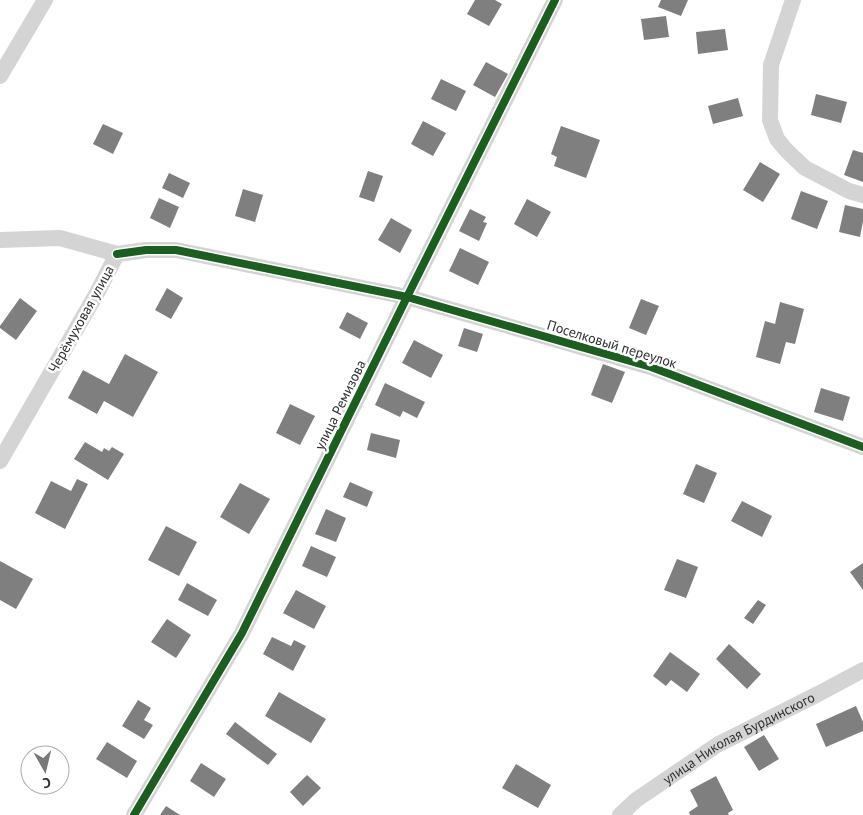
<svg xmlns="http://www.w3.org/2000/svg" width="863" height="815" font-family="'PT Sans',sans-serif">
  <rect width="100%" height="100%" fill="#fff"/>
  <path fill="#7f7f7f" d="M 475,0 L 495,0 L 502,4 L 489,26 L 467,14 Z
    M 661,0 L 688,0 L 681,16 L 658,7 Z
    M 666,16 L 669,37 L 644,40 L 641,19 Z
    M 725,29 L 728,50 L 698,54 L 696,32 Z
    M 486,62 L 508,74 L 495,97 L 473,85 Z
    M 441,79 L 466,91 L 456,111 L 431,99 Z
    M 816,94 L 847,102 L 841,123 L 811,115 Z
    M 738,98 L 743,116 L 713,124 L 708,106 Z
    M 423,121 L 446,133 L 433,156 L 411,144 Z
    M 103,124 L 123,133 L 113,154 L 93,144 Z
    M 561,126 L 600,140 L 586,178 L 554,166 L 557,157 L 551,154 Z
    M 853,150 L 863,153 L 863,182 L 844,175 Z
    M 760,162 L 780,174 L 763,202 L 743,190 Z
    M 368,171 L 383,176 L 374,202 L 359,197 Z
    M 169,173 L 190,183 L 183,198 L 162,188 Z
    M 243,189 L 263,195 L 255,222 L 235,216 Z
    M 801,191 L 828,201 L 817,229 L 791,219 Z
    M 159,198 L 179,207 L 170,228 L 150,218 Z
    M 527,199 L 551,212 L 537,237 L 514,224 Z
    M 845,205 L 863,209 L 863,221 L 860,237 L 839,232 Z
    M 470,209 L 486,217 L 483,222 L 487,223 L 479,241 L 459,231 Z
    M 391,218 L 412,230 L 400,253 L 378,240 Z
    M 460,248 L 489,262 L 478,285 L 449,271 Z
    M 167,288 L 183,298 L 171,319 L 155,310 Z
    M 20,298 L 37,311 L 16,340 L 0,328 L 0,326 Z
    M 641,299 L 659,306 L 646,335 L 629,328 Z
    M 780,302 L 804,309 L 795,344 L 786,342 L 780,364 L 756,357 L 765,321 L 775,324 Z
    M 347,312 L 368,323 L 360,339 L 339,328 Z
    M 464,328 L 483,334 L 477,352 L 458,346 Z
    M 414,340 L 443,355 L 431,378 L 402,363 Z
    M 125,354 L 158,372 L 133,417 L 104,401 L 97,414 L 68,398 L 83,370 L 109,384 Z
    M 603,364 L 625,372 L 612,403 L 591,395 Z
    M 385,383 L 425,402 L 417,418 L 403,411 L 400,417 L 375,405 Z
    M 821,388 L 850,397 L 843,421 L 814,412 Z
    M 290,404 L 315,416 L 300,445 L 276,433 Z
    M 371,433 L 400,440 L 396,458 L 367,450 Z
    M 85,442 L 102,452 L 104,448 L 109,451 L 112,447 L 124,454 L 108,480 L 74,459 Z
    M 696,464 L 717,473 L 704,503 L 683,494 Z
    M 77,479 L 88,484 L 65,529 L 35,513 L 51,481 L 71,491 Z
    M 350,482 L 373,492 L 367,507 L 343,497 Z
    M 240,483 L 270,499 L 249,534 L 220,517 Z
    M 742,501 L 772,516 L 762,537 L 731,521 Z
    M 326,509 L 346,518 L 336,542 L 315,534 Z
    M 166,526 L 197,542 L 179,576 L 148,560 Z
    M 311,546 L 336,557 L 327,577 L 302,566 Z
    M 677,559 L 698,567 L 686,598 L 664,590 Z
    M 0,561 L 33,579 L 16,609 L 0,600 Z
    M 863,563 L 863,590 L 850,572 Z
    M 187,583 L 217,600 L 208,616 L 178,600 Z
    M 296,590 L 326,606 L 314,629 L 283,613 Z
    M 758,600 L 766,605 L 753,624 L 744,618 Z
    M 167,619 L 191,635 L 176,658 L 151,642 Z
    M 272,637 L 291,646 L 294,640 L 306,646 L 293,671 L 263,654 Z
    M 729,644 L 761,674 L 747,689 L 716,659 Z
    M 670,652 L 700,674 L 687,692 L 671,680 L 666,686 L 653,676 Z
    M 279,692 L 326,719 L 311,743 L 265,716 Z
    M 138,700 L 151,708 L 144,720 L 153,725 L 144,739 L 122,726 Z
    M 856,706 L 863,722 L 863,731 L 826,747 L 816,724 Z
    M 235,722 L 277,754 L 268,765 L 226,734 Z
    M 764,735 L 779,759 L 759,771 L 744,747 Z
    M 107,742 L 137,761 L 127,778 L 96,759 Z
    M 201,763 L 226,779 L 214,797 L 190,781 Z
    M 516,764 L 551,785 L 538,808 L 502,788 Z
    M 307,775 L 321,788 L 303,806 L 290,792 Z
    M 716,776 L 733,810 L 728,813 L 729,815 L 690,815 L 689,812 L 698,806 L 690,790 Z
    M 166,806 L 180,815 L 160,815 Z"/>
  <g fill="none" stroke-linecap="round" stroke-linejoin="round">
    <g stroke="#d4d4d4" stroke-width="16">
      <path d="M 793,0 L 771,65 L 770,120 L 777,139 L 787,151 L 805,168 L 849,191 L 863,195"/>
      <path d="M 0,76 L 45,0"/>
      <path d="M 0,240 L 60,238 L 117,254 L 97,293 L 0,461"/>
      <path d="M 117,254 L 146,250 L 176,250 L 407,297 L 651,367 L 863,447"/>
      <path d="M 134,815 L 242,633 L 407,297 L 555,0"/>
      <path id="s1" d="M 620,815 L 636,800 L 717,745 L 818,694 L 863,670"/>
    </g>
    <g stroke="#fff" stroke-width="11">
      <path id="cycleway" d="M 117,254 L 146,250 L 176,250 L 407,297 L 651,367 L 863,447
        M 134,815 L 242,633 L 407,297 L 555,0"/>
    </g>
    <use href="#cycleway" stroke="#1b5e20" stroke-width="8"/>
  </g>
  <g text-anchor="middle" dominant-baseline="central" stroke-width="5" stroke-linejoin="round" paint-order="stroke">
    <g font-size="14" fill="#2f2f2f" stroke="#fff">
      <text transform="translate(81 319) rotate(-61)">Черёмуховая улица</text>
      <text transform="translate(612 344) rotate(17)">Поселковый переулок</text>
      <text transform="translate(340 405) rotate(-64)">улица Ремизова</text>
      <text stroke="none"><textPath href="#s1" startOffset="142">улица Николая Бурдинского</textPath></text>
    </g>
  </g>
  <g transform="translate(45 770) rotate(172)"><circle r="24" fill="#ffffff" stroke="#acacac"/>
  <path d="M0-4L9 19L0 12L-9 19Z" fill="#787878"/>
  <text y="-8" font-size="14" font-weight="bold" text-anchor="middle" fill="#2f2f2f">С</text>
  </g>
</svg>
